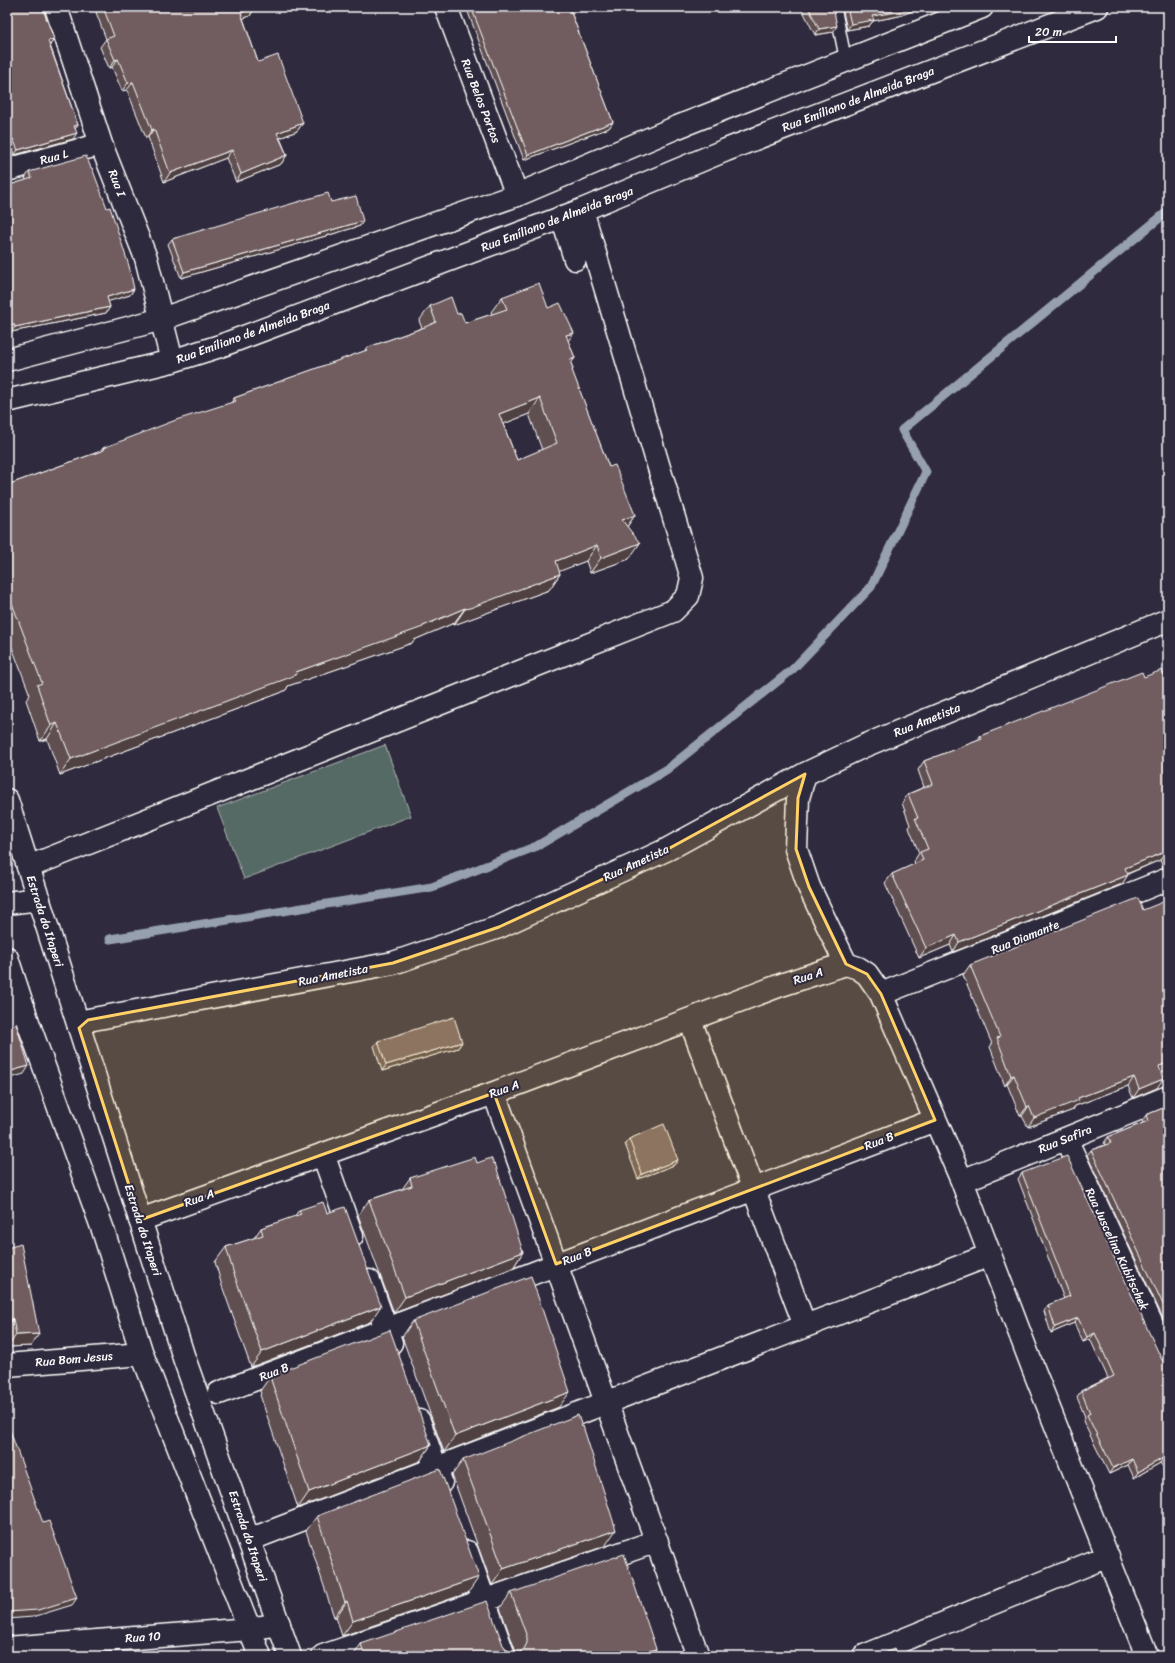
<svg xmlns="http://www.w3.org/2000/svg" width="1175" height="1663" font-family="Sriracha,sans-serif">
  <rect width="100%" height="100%" fill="#2f2a3d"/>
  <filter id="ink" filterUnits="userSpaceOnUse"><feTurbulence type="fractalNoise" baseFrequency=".025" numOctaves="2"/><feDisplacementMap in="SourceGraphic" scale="8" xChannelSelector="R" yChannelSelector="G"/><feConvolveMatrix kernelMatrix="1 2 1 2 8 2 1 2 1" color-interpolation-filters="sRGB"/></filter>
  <g filter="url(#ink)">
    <path fill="#576b65" stroke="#abb5b2" d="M 385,745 L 411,816 L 244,879 L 217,808 Z"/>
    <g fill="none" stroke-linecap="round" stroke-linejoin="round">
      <path stroke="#96a0af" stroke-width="9" d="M 110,939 L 432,887 L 537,846 L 666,770 L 793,669 L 871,587 L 926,472 L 902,430 L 1168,211"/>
      <g stroke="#fff" stroke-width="14">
        <path id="service" d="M 835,7 L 846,62"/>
      </g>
      <g stroke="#fff" stroke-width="25">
        <path id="minor" d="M 56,7 L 101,144 L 146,258 L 172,361
          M 446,7 L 517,195
          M 7,170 L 101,144
          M 562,217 L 575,259
          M 805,774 L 798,798 L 796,849 L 809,887 L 846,964
          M 28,867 L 673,611 L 688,596 L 692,578 L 582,210
          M 7,903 L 39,899
          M 881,994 L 1168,879
          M 7,1015 L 24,1009
          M 690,1020 L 805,1326
          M 79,1028 L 88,1020 L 393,963 L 499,927 L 668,849 L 805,774 L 864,746 L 1168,620
          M 494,1093 L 698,1656
          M 1066,1139 L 1168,1359
          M 323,1154 L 352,1236
          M 962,1181 L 1168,1097
          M 140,1220 L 494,1093 L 781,985 L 833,968 L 846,964 L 858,968 L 867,974 L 881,994 L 962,1181 L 1033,1368 L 1147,1656
          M 369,1281 L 391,1343
          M 7,1365 L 142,1354
          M 219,1393 L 935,1120
          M 419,1421 L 441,1482
          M 249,1540 L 990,1255
          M 467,1552 L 504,1656
          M 7,1648 L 250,1629 L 279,1624
          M 323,1656 L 657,1541
          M 864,1656 L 1108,1556"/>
      </g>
      <g stroke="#fff" stroke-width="25">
        <path id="tertiary" d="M 7,360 L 162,319 L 517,195 L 675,128 L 982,7
          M 7,401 L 172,361 L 220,346 L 582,210 L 726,150 L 1097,7
          M 7,800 L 184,1358 L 290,1656
          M 7,958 L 28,1022 L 103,1230 L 142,1354 L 260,1656"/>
      </g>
      <use href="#service" stroke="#2f2a3d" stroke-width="11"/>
      <use href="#minor" stroke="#2f2a3d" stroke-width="22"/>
      <use href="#tertiary" stroke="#2f2a3d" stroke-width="22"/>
    </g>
    <path fill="#615051" stroke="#fff" fill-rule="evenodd" d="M 7,7 L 54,39 L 50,45 L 78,125 L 75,129 L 73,139 L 14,155 L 9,144 L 7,145 Z
      M 94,7 L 255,7 L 250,16 L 243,18 L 258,62 L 303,123 L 297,131 L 280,138 L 287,155 L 281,164 L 236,182 L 226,158 L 164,182 L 148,137 L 146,138 L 127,90 L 122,91 L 112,67 L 109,68 L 100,47 L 106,39 Z
      M 466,7 L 569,7 L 613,122 L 609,128 L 524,160 Z
      M 801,7 L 833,7 L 833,32 L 815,35 Z
      M 842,7 L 922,7 L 899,16 L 873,21 L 869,26 L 847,30 Z
      M 29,172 L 134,289 L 130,295 L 108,301 L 110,307 L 106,313 L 11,332 L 10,330 L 7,330 L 7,186 L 26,180 L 25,178 Z
      M 331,202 L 363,221 L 360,226 L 181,278 L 168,244 L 172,239 Z
      M 502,297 L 548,308 L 568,341 L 575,358 L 571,363 L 573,369 L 572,371 L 609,467 L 635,515 L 627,527 L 629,559 L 590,573 L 586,561 L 559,571 L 560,574 L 549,590 L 459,623 L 454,625 L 454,623 L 414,640 L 412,643 L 288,686 L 286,690 L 280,693 L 60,775 L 47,739 L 40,741 L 26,700 L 30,695 L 7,634 L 7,485 L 101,451 L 103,448 L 231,403 L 234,398 L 365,351 L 366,348 L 422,328 L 419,321 L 430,306 L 457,314 L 465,323 L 492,314 L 491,312 ZM 529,414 L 542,450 L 517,460 L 503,424 Z
      M 1144,677 L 1168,685 L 1168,867 L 1163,868 L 1160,860 L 1128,874 L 1122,884 L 953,952 L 950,945 L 919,958 L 885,883 L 892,874 L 915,864 L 914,861 L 919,853 L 909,828 L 910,825 L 902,803 L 908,794 L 924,787 L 918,770 L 924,761 L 977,741 L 980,736 Z
      M 1143,910 L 1161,1072 L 1157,1088 L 1133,1098 L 1128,1086 L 1075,1106 L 1073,1110 L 1028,1127 L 1022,1116 L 1020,1116 L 1007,1084 L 1005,1086 L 990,1047 L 992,1044 L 963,975 L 970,965 Z
      M 378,1041 L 462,1042 L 458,1048 L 382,1071 L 374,1046 Z
      M 1168,1106 L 1168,1329 L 1087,1155 L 1091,1150 L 1105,1145 L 1104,1143 L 1108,1137 L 1143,1123 L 1142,1121 L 1146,1115 Z
      M 629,1139 L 678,1160 L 674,1165 L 638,1179 L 625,1144 Z
      M 477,1163 L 523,1252 L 513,1268 L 394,1313 L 358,1215 L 369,1200 L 402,1189 L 410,1178 Z
      M 1022,1173 L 1161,1358 L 1165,1364 L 1168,1365 L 1168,1473 L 1160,1463 L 1134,1478 L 1128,1465 L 1109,1474 L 1083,1421 L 1085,1417 L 1077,1397 L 1081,1391 L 1108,1378 L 1090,1339 L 1083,1342 L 1074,1323 L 1051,1333 L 1044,1311 L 1048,1305 L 1064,1299 L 1018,1179 Z
      M 299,1210 L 327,1213 L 370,1322 L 251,1367 L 222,1286 L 215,1262 L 226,1247 L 254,1238 L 261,1228 L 294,1217 Z
      M 7,1248 L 31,1346 L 8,1347 L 7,1345 Z
      M 413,1321 L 559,1407 L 444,1452 L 402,1337 Z
      M 271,1375 L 431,1445 L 420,1461 L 298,1508 L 260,1395 L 261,1394 L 260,1391 Z
      M 463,1460 L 605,1546 L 492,1585 L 452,1475 Z
      M 317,1516 L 468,1593 L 342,1636 L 336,1617 L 334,1617 L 306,1531 Z
      M 511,1593 L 656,1649 L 652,1656 L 353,1656 L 361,1644 L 503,1645 L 507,1650 L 512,1653 L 516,1652 L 500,1608 Z"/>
    <path fill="#4f4142" stroke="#fff" d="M 255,7 L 250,16 L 236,21 L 241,13 Z
      M 912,7 L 922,7 L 899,16 L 873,21 L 869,26 L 847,30 L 851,24 L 872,16 Z
      M 837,26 L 833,32 L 815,35 L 819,29 Z
      M 54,39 L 50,45 L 44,47 L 48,41 Z
      M 118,59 L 112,67 L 109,68 L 115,60 Z
      M 133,82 L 127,90 L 122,91 L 128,83 Z
      M 613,122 L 609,128 L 524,160 L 528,155 Z
      M 303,123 L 297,131 L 272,141 L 277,133 Z
      M 154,129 L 148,137 L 146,138 L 152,130 Z
      M 77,133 L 73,139 L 14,155 L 18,150 Z
      M 13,139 L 9,144 L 7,145 L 7,140 Z
      M 232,150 L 226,158 L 164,182 L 170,173 Z
      M 287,155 L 281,164 L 236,182 L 241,174 Z
      M 363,221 L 360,226 L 181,278 L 184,272 Z
      M 134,289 L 130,295 L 103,303 L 107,297 Z
      M 110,307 L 106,313 L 11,332 L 15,327 Z
      M 14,324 L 10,330 L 7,330 L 7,325 Z
      M 574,333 L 563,348 L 566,335 Z
      M 575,358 L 564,373 L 570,360 Z
      M 540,398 L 529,414 L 488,430 L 499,414 Z
      M 635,515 L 624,531 L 622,520 Z
      M 640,543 L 629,559 L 590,573 L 601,558 Z
      M 597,545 L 586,561 L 545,577 L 556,561 Z
      M 560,574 L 549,590 L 454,625 L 465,609 Z
      M 465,608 L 454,623 L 414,640 L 412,643 L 288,686 L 286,690 L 280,693 L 60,775 L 71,759 L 296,672 L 423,626 Z
      M 57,723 L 47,739 L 40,741 L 51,726 Z
      M 1167,851 L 1160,860 L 1119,877 L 1125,868 Z
      M 1168,860 L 1168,867 L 1163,868 Z
      M 1128,875 L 1122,884 L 953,952 L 959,942 Z
      M 956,935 L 950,945 L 919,958 L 926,948 Z
      M 462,1042 L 458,1048 L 382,1071 L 386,1065 Z
      M 1168,1063 L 1168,1070 L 1152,1076 L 1159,1066 Z
      M 29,1066 L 24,1074 L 7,1079 L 7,1072 Z
      M 1014,1075 L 1007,1084 L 1005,1086 L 1011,1076 Z
      M 1134,1077 L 1128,1086 L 1075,1106 L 1073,1110 L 1028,1127 L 1034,1118 L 1078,1098 Z
      M 1163,1079 L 1157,1088 L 1133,1098 L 1139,1089 Z
      M 1029,1106 L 1022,1116 L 1020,1116 L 1027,1107 Z
      M 678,1160 L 674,1165 L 638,1179 L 642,1174 Z
      M 523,1252 L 513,1268 L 394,1313 L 405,1297 Z
      M 381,1306 L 370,1322 L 251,1367 L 262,1352 Z
      M 1078,1318 L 1074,1323 L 1051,1333 L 1055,1327 Z
      M 13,1319 L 7,1327 L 7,1320 Z
      M 1095,1333 L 1090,1339 L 1083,1342 L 1087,1337 Z
      M 39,1334 L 31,1346 L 8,1347 L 16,1335 Z
      M 570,1392 L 559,1407 L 444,1452 L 455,1436 Z
      M 431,1445 L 420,1461 L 298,1508 L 309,1492 Z
      M 1165,1457 L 1160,1463 L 1134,1478 L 1138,1472 Z
      M 1132,1459 L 1128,1465 L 1109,1474 L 1113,1468 Z
      M 616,1530 L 605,1546 L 492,1585 L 503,1569 Z
      M 479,1577 L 468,1593 L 342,1636 L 353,1621 Z
      M 77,1598 L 72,1605 L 33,1617 L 7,1619 L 7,1612 Z
      M 347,1601 L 336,1617 L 334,1617 L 345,1602 Z
      M 656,1649 L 652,1656 L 635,1656 Z"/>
    <path fill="#715d5e" stroke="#fff" fill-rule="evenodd" d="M 7,7 L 42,7 L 54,39 L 48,41 L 78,125 L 74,126 L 77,133 L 18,150 L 13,139 L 7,140 Z
      M 103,7 L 255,7 L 241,13 L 258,62 L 278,55 L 303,123 L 277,133 L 287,155 L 241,174 L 232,150 L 170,173 L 154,129 L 152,130 L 133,82 L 128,83 L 118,59 L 115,60 L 106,39 L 114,36 Z
      M 471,7 L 569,7 L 613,122 L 528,155 Z
      M 808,7 L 833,7 L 837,26 L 819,29 Z
      M 847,7 L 912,7 L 903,11 L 872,16 L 874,20 L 851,24 Z
      M 86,156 L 91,168 L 92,168 L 107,208 L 110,207 L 129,266 L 134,289 L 107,297 L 110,307 L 15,327 L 14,324 L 7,325 L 7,186 L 32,178 L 29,172 Z
      M 328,193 L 331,202 L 356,196 L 363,221 L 184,272 L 172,239 Z
      M 539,283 L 548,308 L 560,303 L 574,333 L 566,335 L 575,358 L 570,360 L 573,369 L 572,370 L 609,467 L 615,465 L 635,515 L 622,520 L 640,543 L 601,558 L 597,545 L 556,561 L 560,574 L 470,608 L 465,609 L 465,608 L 423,626 L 423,627 L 296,672 L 297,674 L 291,677 L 71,759 L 57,723 L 51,726 L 37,685 L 42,683 L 7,590 L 7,485 L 104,450 L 103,448 L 176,420 L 236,401 L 234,398 L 367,350 L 366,348 L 425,327 L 436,322 L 430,306 L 451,297 L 457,314 L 461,313 L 465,323 L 507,309 L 502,297 ZM 540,398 L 557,443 L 517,460 L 499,414 Z
      M 1162,670 L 1168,685 L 1168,854 L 1167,851 L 1125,868 L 1128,875 L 959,942 L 956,935 L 926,948 L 892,874 L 923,860 L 920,852 L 928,849 L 915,818 L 918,818 L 908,794 L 933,784 L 924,761 L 982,739 L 980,736 L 1142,672 L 1144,677 Z
      M 1138,898 L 1143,910 L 1168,900 L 1168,1063 L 1159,1066 L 1163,1079 L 1139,1089 L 1134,1077 L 1078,1098 L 1079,1100 L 1034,1118 L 1029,1106 L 1027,1107 L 1014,1075 L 1011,1076 L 997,1038 L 1000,1037 L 970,965 Z
      M 454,1017 L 462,1042 L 386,1065 L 378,1041 Z
      M 16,1024 L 29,1066 L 7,1072 L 7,1026 Z
      M 1168,1106 L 1168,1315 L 1091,1150 L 1111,1143 L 1108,1137 L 1148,1121 L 1146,1115 Z
      M 664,1124 L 678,1160 L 642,1174 L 629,1139 Z
      M 1067,1156 L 1161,1358 L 1165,1364 L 1168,1365 L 1168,1462 L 1165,1457 L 1138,1472 L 1132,1459 L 1113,1468 L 1087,1415 L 1090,1413 L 1081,1391 L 1114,1376 L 1095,1333 L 1087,1337 L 1078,1318 L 1055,1327 L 1048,1305 L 1070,1296 L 1022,1173 Z
      M 475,1157 L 477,1163 L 491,1158 L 494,1164 L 495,1163 L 523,1252 L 405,1297 L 369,1200 L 412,1186 L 410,1178 Z
      M 323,1202 L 327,1213 L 345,1207 L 381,1306 L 262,1352 L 233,1271 L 226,1247 L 263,1235 L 261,1228 L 301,1214 L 299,1210 Z
      M 21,1244 L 39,1334 L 16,1335 L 13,1319 L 7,1320 L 7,1248 Z
      M 531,1276 L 570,1392 L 455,1436 L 413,1321 Z
      M 390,1330 L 431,1445 L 309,1492 L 271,1380 L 272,1379 L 271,1375 Z
      M 578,1415 L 582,1427 L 583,1426 L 616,1530 L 503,1569 L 463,1460 Z
      M 7,1422 L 43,1523 L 49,1521 L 77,1598 L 38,1610 L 7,1612 Z
      M 440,1469 L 479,1577 L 353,1621 L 347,1601 L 345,1602 L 317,1516 Z
      M 624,1554 L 656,1649 L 635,1656 L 365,1656 L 361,1644 L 487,1601 L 503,1645 L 507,1650 L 512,1653 L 520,1652 L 524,1649 L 527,1643 L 527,1637 L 511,1593 Z
      M 894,1649 L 896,1656 L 877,1656 Z
      M 237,1652 L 239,1656 L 207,1656 Z"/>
  </g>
  <path fill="#ffd166" fill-opacity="0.2" stroke="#ffd166" stroke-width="3" stroke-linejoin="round" d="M 805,774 L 798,798 L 796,849 L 809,887 L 846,964 L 867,974 L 881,994 L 935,1120 L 556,1264 L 494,1093 L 140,1220 L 79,1028 L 88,1020 L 393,963 L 499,927 L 668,849 Z"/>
  <g text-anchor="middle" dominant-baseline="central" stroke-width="4" stroke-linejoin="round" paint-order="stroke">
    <g font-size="12" fill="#fff" stroke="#2f2a3d">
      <text transform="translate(858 99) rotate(-21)">Rua Emíliano de Almeida Braga</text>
      <text transform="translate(481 101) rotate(69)">Rua Belos Portos</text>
      <text transform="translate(54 157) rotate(-15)">Rua L</text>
      <text transform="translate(117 183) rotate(69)">Rua I</text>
      <text transform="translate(557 219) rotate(-21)">Rua Emíliano de Almeida Braga</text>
      <text transform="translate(253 332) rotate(-20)">Rua Emíliano de Almeida Braga</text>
      <text transform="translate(927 720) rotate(-22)">Rua Ametista</text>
      <text transform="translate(636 863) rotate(-25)">Rua Ametista</text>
      <text transform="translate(45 921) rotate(72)">Estrada do Itaperi</text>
      <text transform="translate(1025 937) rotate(-22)">Rua Diamante</text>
      <text transform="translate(333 975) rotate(-11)">Rua Ametista</text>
      <text transform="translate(808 976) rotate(-18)">Rua A</text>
      <text transform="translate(504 1089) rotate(-20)">Rua A</text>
      <text transform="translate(1065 1139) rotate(-22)">Rua Safira</text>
      <text transform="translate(879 1141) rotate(-21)">Rua B</text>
      <text transform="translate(199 1198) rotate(-20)">Rua A</text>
      <text transform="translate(143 1230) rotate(72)">Estrada do Itaperi</text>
      <text transform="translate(1117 1249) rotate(65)">Rua Juscelino Kubitschek</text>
      <text transform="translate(577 1256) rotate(-21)">Rua B</text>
      <text transform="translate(74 1359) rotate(-5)">Rua Bom Jesus</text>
      <text transform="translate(274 1372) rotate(-21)">Rua B</text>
      <text transform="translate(248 1536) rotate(71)">Estrada do Itaperi</text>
      <text transform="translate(143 1637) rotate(-4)">Rua 10</text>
    </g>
  </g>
  <rect width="1175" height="1663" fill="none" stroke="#2f2a3d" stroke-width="24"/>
  <rect x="12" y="12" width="1151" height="1639" fill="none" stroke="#fff" stroke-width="1.5" filter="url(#ink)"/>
  <path d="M1029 36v6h87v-6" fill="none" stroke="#ffffff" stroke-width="2"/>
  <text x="1035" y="36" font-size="12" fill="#ffffff" stroke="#2f2a3d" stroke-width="3" paint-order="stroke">20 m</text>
</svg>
